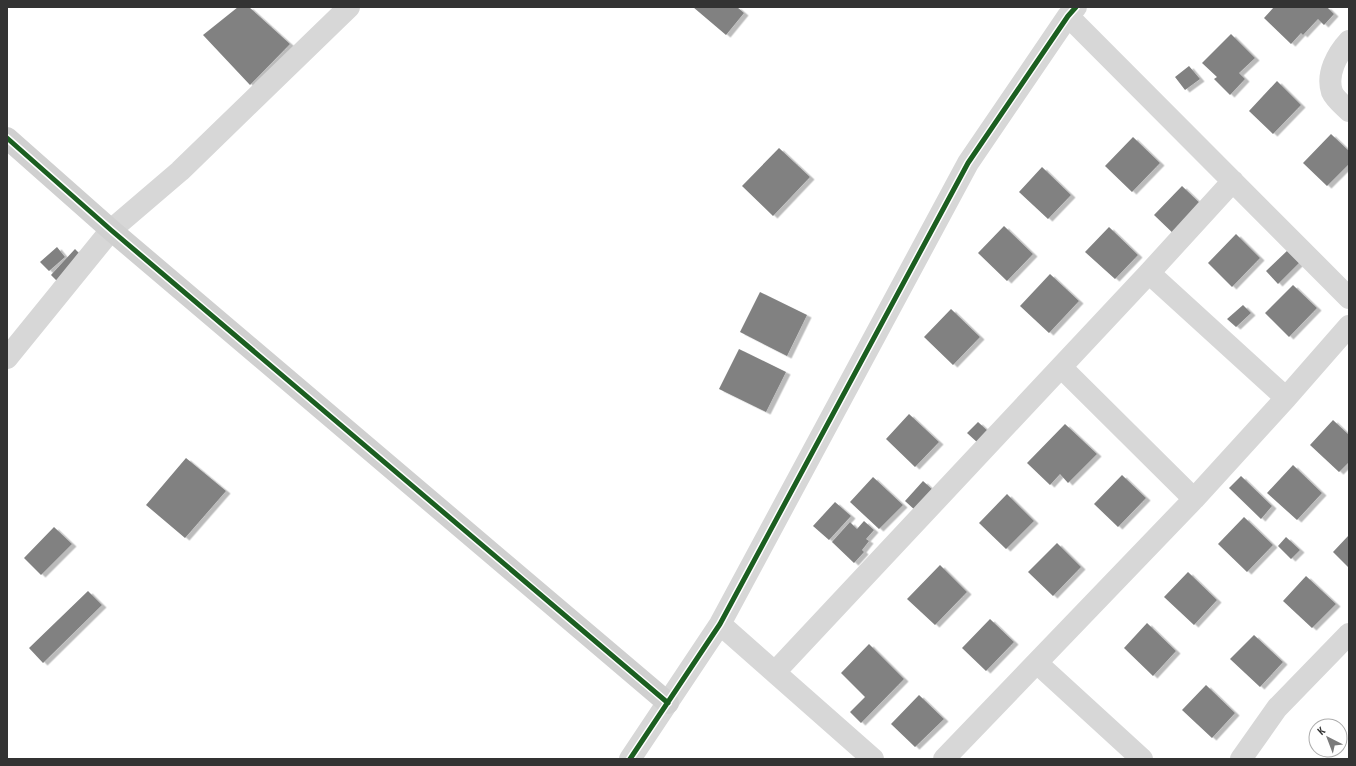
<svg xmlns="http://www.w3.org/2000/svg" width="1356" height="766" font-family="'PT Sans Narrow',sans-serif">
  <defs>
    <filter id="shadow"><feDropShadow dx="4.5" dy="2.5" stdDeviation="0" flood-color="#0004"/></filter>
  </defs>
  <rect width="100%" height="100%" fill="#fff"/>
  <path fill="#818181" filter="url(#shadow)" d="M 238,7 L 249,7 L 290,44 L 250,85 L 203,35 Z
    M 693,7 L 737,7 L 744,13 L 726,35 Z
    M 1274,7 L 1327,7 L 1334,14 L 1324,25 L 1318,19 L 1303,35 L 1301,33 L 1291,44 L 1264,18 Z
    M 1231,34 L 1255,58 L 1239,73 L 1245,79 L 1230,95 L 1214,79 L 1217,77 L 1202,63 Z
    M 1189,66 L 1200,79 L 1185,90 L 1175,77 Z
    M 1277,81 L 1301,105 L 1273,134 L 1249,111 Z
    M 1331,134 L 1349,151 L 1349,164 L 1327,186 L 1303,163 Z
    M 1133,137 L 1160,163 L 1132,192 L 1105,166 Z
    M 779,148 L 810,177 L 773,216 L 742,186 Z
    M 1042,167 L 1071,195 L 1048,219 L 1019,192 Z
    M 1182,186 L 1206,209 L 1178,238 L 1154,215 Z
    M 1004,226 L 1033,254 L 1007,281 L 978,253 Z
    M 1109,227 L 1138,255 L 1115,279 L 1085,252 Z
    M 1236,234 L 1260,258 L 1232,287 L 1208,263 Z
    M 57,247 L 65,257 L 49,271 L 40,262 Z
    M 75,249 L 85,259 L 61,285 L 51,275 Z
    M 1289,249 L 1301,261 L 1278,284 L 1266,271 Z
    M 1050,274 L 1079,301 L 1049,333 L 1020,306 Z
    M 1293,285 L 1317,308 L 1289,337 L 1265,313 Z
    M 760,292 L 807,315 L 787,356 L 740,332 Z
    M 1243,305 L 1251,313 L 1236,327 L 1227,319 Z
    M 951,309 L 980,337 L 953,365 L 924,337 Z
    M 739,349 L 786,372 L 766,412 L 719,389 Z
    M 909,414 L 939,442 L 915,467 L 886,439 Z
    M 1333,420 L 1349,435 L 1349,462 L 1339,472 L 1310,445 Z
    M 978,422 L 989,432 L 978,443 L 967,433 Z
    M 1065,424 L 1097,454 L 1068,483 L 1060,474 L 1050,485 L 1027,463 Z
    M 186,458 L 226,491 L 185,538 L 146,505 Z
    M 1293,465 L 1322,493 L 1297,520 L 1267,493 Z
    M 1122,475 L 1146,498 L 1118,527 L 1094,504 Z
    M 1241,476 L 1272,506 L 1261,519 L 1229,488 Z
    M 873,477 L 903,505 L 879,529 L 850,502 Z
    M 923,481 L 934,491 L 916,511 L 905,501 Z
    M 1007,494 L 1034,521 L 1006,549 L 979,523 Z
    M 835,502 L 851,516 L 829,540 L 813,526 Z
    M 1244,517 L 1273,545 L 1247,572 L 1218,544 Z
    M 864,521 L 874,530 L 866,539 L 869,541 L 862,550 L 864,552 L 854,563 L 832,542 L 850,522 L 857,529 Z
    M 54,527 L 72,544 L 41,575 L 24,558 Z
    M 1349,535 L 1349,568 L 1333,552 Z
    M 1286,537 L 1300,550 L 1291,559 L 1278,546 Z
    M 1057,543 L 1081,567 L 1053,596 L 1028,572 Z
    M 940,565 L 967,592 L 935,625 L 907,599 Z
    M 1188,572 L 1217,600 L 1194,625 L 1164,597 Z
    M 1306,576 L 1336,604 L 1312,628 L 1283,601 Z
    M 88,591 L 102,605 L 43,663 L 29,648 Z
    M 990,619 L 1014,642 L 986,671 L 962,648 Z
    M 1147,623 L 1176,651 L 1153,676 L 1124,648 Z
    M 1254,635 L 1283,662 L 1260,687 L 1230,659 Z
    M 869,644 L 904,679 L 861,723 L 850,712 L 865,697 L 841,673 Z
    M 1206,685 L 1235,713 L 1212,738 L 1182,710 Z
    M 919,695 L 944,719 L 915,747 L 891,724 Z"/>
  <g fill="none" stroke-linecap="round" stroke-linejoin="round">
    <path stroke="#d7d7d7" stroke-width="22" d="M 1068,16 L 1349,298
      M 1349,41 C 1337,54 1326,74 1332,92 C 1335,99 1344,106 1349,111
      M 1149,273 L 1286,398
      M 7,358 L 111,230 L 180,171 L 349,7
      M 1061,367 L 1194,499
      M 720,624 L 873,759
      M 1037,663 L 1142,759
      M 775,672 L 1149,273 L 1233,181
      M 630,759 L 720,624 L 968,163 L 1068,16 L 1076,7
      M 944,759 L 1194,499 L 1286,398 L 1349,326
      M 1241,759 L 1277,708 L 1349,634"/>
    <path stroke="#d0d0d0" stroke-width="22" d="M 7,138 L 111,230 L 668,703"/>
    <g stroke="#fff" stroke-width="8">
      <path id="cycleway" d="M 7,138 L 111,230 L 668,703
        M 630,759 L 720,624 L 968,163 L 1068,16 L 1076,7"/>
    </g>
    <use href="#cycleway" stroke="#1b5e20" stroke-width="5"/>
  </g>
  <rect width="1356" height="766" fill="none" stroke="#333333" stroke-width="16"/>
  <g transform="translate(1328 738) rotate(318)"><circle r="19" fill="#ffffff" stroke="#adadad"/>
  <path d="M0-3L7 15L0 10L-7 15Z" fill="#7a7a7a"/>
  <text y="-6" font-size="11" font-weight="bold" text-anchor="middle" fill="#333333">K</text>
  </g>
</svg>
